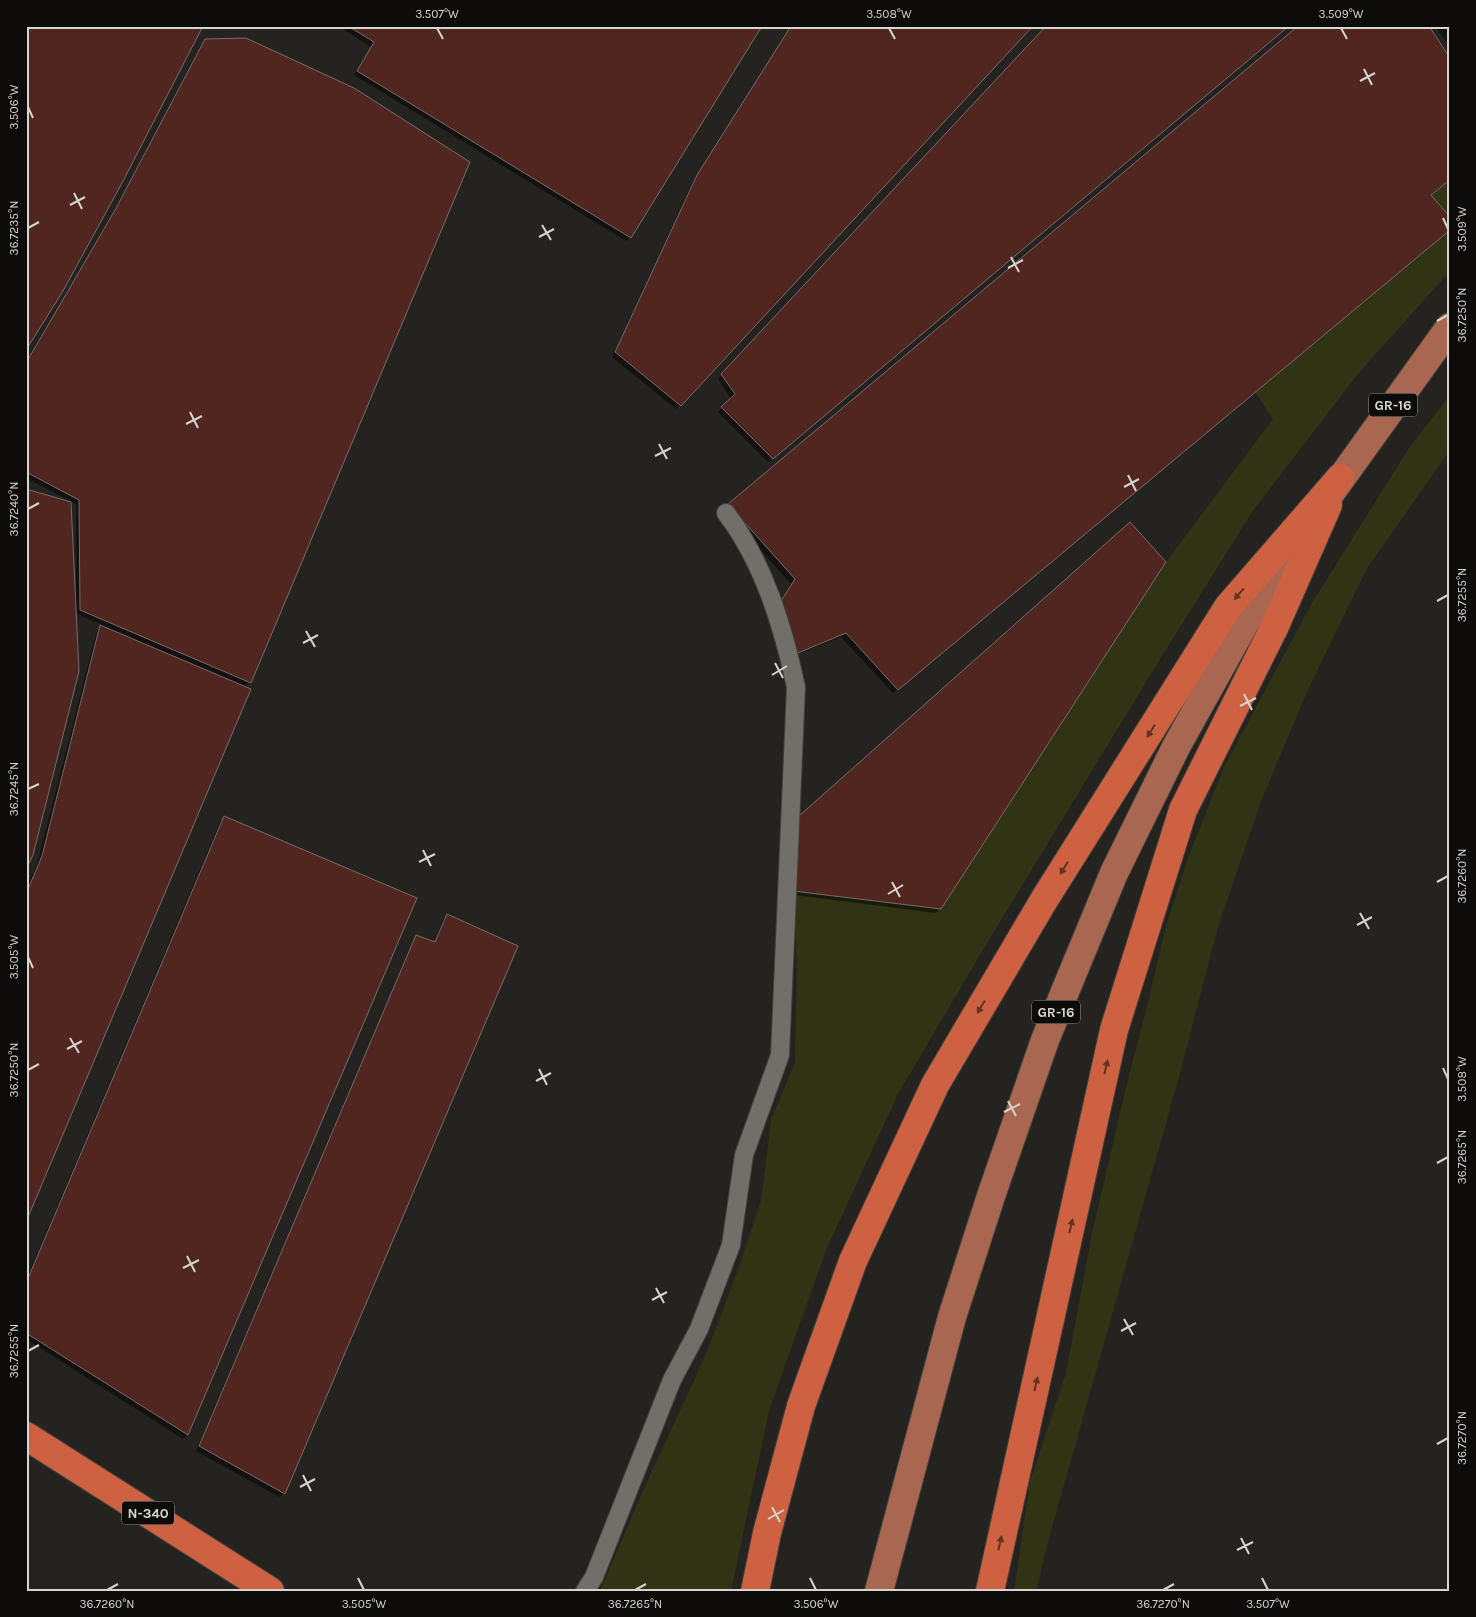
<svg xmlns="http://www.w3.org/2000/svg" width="1476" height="1617" font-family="Karla,sans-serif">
  <rect width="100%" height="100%" fill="#24231f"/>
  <path fill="#303414" d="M 1450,180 L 1450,217 L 1431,195 Z
    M 1450,230 L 1450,271 L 1357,375 L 1252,512 L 1162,656 L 987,943 L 898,1094 L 826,1250 L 769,1411 L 731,1591 L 600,1591 L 645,1486 L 703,1361 L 734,1281 L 761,1201 L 771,1120 L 795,1062 L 797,967 L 793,891 L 941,909 L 1166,562 L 1273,419 L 1255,392 Z
    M 1450,395 L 1450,450 L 1368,567 L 1310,685 L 1261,801 L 1218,927 L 1179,1077 L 1048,1542 L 1036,1591 L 1014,1591 L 1030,1481 L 1066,1373 L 1092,1233 L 1129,1075 L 1147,1007 L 1166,926 L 1189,855 L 1224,767 L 1312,603 L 1409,448 Z"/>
  <path fill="#0007" d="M 338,26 L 761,26 L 630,237 L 626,241 L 354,75 L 371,47 Z
    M 791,26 L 1031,26 L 676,409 L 612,357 L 693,181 Z
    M 1048,26 L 1288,26 L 768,462 L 718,412 L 731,399 L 718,379 Z
    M 1300,26 L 1430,195 L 1450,229 L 893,693 L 841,637 L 793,656 L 776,609 L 791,584 L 724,509 Z
    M 1435,26 L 1450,26 L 1450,47 Z
    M 206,40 L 249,682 L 244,687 L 26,1218 L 26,890 L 38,861 L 97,630 L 102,625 L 75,613 L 74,586 L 76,586 L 76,504 L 26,478 L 26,362 L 111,216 L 201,45 Z
    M 800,817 L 940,908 L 936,913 L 794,895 Z
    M 224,818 L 416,899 L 187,1435 L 183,1439 L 26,1339 L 26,1280 L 220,822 Z
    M 447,916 L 517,947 L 284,1493 L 279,1497 L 196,1451 L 413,941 L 417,937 L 434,943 L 443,920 Z"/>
  <path fill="#522620" stroke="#736d6c" d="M 26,26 L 203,26 L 122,183 L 63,291 L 26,350 Z
    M 348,26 L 762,26 L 631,238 L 357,71 L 374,42 Z
    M 791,26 L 1033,26 L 681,406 L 615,352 L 697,175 Z
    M 1046,26 L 1289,26 L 773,459 L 721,407 L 735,394 L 721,374 Z
    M 1298,26 L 1429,26 L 1450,58 L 1450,180 L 1431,195 L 1450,217 L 1450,230 L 898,690 L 846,633 L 798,653 L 779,604 L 795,579 L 728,504 Z
    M 246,38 L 354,88 L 470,162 L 251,683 L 80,610 L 79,500 L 26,472 L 26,363 L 115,210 L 205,39 Z
    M 26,489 L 71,502 L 79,671 L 33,855 L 26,870 Z
    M 1130,522 L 1166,562 L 941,909 L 793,891 L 799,816 Z
    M 100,625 L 251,689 L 26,1222 L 26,894 L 42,856 Z
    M 224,816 L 417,898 L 188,1435 L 26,1333 L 26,1283 Z
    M 447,914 L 518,946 L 285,1494 L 199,1446 L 416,935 L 435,942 Z"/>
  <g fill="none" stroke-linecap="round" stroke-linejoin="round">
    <g stroke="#41403d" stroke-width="20">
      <path id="lane" d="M 585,1591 L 594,1577 L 672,1380 L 699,1329 L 731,1245 L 744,1155 L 780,1055 L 796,687 C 783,627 764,563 726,513"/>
    </g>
    <g stroke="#41403d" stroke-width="30">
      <path id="primary" d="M 1327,498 L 1450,327
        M 879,1591 L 952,1317 L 991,1196 L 1045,1040 L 1114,873 L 1176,747 L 1246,621 L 1303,534"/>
    </g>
    <g stroke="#41403d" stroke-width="30">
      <path id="highway" d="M 26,1436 L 270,1591
        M 755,1591 L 767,1533 L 801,1406 L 853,1261 L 935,1085 L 1044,900 L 1228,607 L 1340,478
        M 990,1591 L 1114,1030 L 1183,810 L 1275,626 L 1328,505"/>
    </g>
    <use href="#lane" stroke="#716f6a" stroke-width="18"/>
    <use href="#primary" stroke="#a96751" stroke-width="28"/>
    <use href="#highway" stroke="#ce6141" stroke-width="28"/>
  </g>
  <defs><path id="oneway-solid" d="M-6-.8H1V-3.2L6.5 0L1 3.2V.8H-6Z" transform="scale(1.25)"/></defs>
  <g fill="#643223">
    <use href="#oneway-solid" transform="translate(1239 594) rotate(131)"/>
    <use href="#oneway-solid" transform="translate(1151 731) rotate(122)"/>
    <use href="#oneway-solid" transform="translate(1064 868) rotate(122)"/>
    <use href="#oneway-solid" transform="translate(981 1007) rotate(121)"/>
    <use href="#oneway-solid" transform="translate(1106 1067) rotate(-77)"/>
    <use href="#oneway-solid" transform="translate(1071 1226) rotate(-77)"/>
    <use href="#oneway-solid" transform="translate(1036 1384) rotate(-77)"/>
    <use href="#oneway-solid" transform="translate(1000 1543) rotate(-77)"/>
  </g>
  <path fill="none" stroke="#d5d4d1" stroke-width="2" d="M 437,28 L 443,39M 889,28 L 895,39M 1341,28 L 1347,39M 1364,69 L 1372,85M 1360,81 L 1375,73M 28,107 L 33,118M 74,193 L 82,209M 70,205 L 85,197M 1443,218 L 1448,229M 542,225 L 551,240M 28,228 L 39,222M 539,237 L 554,229M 1011,257 L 1019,272M 1008,268 L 1023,260M 1437,321 L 1448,315M 190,412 L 198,428M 186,424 L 202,416M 659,444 L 667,459M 655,456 L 671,448M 1128,475 L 1136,491M 1124,487 L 1139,479M 28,509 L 39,503M 1437,601 L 1448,595M 306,631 L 315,647M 303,643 L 318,635M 775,663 L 783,678M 772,675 L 787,666M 1244,694 L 1252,710M 1240,706 L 1256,698M 28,789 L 39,784M 423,850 L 431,866M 419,862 L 435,854M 892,882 L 900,897M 1437,882 L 1448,876M 888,894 L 903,885M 1360,913 L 1369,929M 1357,925 L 1372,917M 28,957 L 33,968M 70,1038 L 79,1053M 67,1049 L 82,1041M 1443,1068 L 1448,1079M 539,1069 L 547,1085M 28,1070 L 39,1064M 536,1081 L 551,1073M 1008,1101 L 1016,1116M 1004,1112 L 1020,1104M 1437,1163 L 1448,1157M 187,1256 L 195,1272M 183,1268 L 199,1260M 656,1288 L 664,1303M 652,1300 L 667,1292M 1124,1319 L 1133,1335M 1121,1331 L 1136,1323M 28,1351 L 39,1345M 1437,1444 L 1448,1438M 303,1475 L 311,1491M 300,1487 L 315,1479M 772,1507 L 780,1522M 768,1519 L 784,1510M 1241,1538 L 1249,1554M 1237,1550 L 1253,1542M 358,1578 L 364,1590M 810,1578 L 816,1590M 1262,1578 L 1268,1590M 107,1590 L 118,1584M 635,1590 L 646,1584M 1163,1590 L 1174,1584"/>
  <g text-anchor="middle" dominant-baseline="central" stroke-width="4" stroke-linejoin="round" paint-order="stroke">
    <g fill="#0d0c0a" stroke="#999895" stroke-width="1">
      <rect x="1369" y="393.5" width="48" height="23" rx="4"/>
      <rect x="1032" y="1000.5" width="48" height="23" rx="4"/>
      <rect x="122" y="1501.5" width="52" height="23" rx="4"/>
    </g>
    <g font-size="14" font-weight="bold" fill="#d5d4d1">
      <text x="1393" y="405">GR-16</text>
      <text x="1056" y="1012">GR-16</text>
      <text x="148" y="1513">N-340</text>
    </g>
  </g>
  <rect width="1476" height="1617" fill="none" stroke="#0d0c0a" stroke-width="55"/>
  <rect x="28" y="28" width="1420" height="1562" fill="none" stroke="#d5d4d1" stroke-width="2"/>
  <g font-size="12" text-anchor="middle" fill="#d5d4d1">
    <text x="437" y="18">3.507°W</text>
    <text x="889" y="18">3.508°W</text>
    <text x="1341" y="18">3.509°W</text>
    <text transform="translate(14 107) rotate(-90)" y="4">3.506°W</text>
    <text transform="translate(14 228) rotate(-90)" y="4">36.7235°N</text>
    <text transform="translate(1462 229) rotate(-90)" y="4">3.509°W</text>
    <text transform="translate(1462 315) rotate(-90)" y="4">36.7250°N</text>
    <text transform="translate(14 509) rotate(-90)" y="4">36.7240°N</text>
    <text transform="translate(1462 595) rotate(-90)" y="4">36.7255°N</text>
    <text transform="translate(14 789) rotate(-90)" y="4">36.7245°N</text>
    <text transform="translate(1462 876) rotate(-90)" y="4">36.7260°N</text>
    <text transform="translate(14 957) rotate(-90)" y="4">3.505°W</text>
    <text transform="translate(14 1070) rotate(-90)" y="4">36.7250°N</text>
    <text transform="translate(1462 1079) rotate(-90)" y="4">3.508°W</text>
    <text transform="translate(1462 1157) rotate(-90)" y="4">36.7265°N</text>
    <text transform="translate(14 1351) rotate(-90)" y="4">36.7255°N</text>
    <text transform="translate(1462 1438) rotate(-90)" y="4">36.7270°N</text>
    <text x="107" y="1608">36.7260°N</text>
    <text x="364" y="1608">3.505°W</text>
    <text x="635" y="1608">36.7265°N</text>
    <text x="816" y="1608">3.506°W</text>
    <text x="1163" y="1608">36.7270°N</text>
    <text x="1268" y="1608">3.507°W</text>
  </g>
</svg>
